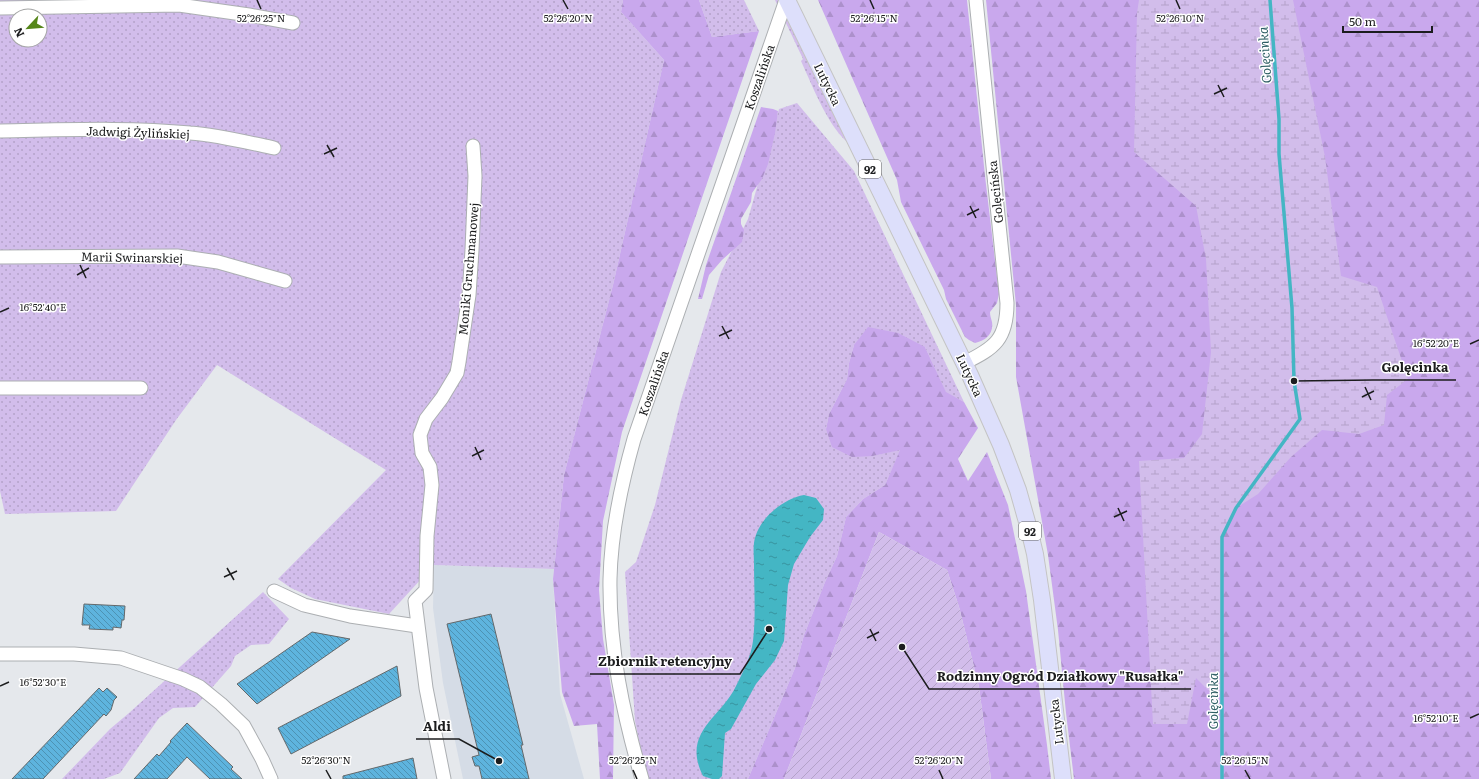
<svg xmlns="http://www.w3.org/2000/svg" width="1479" height="779" font-family="Literata,serif">
  <defs>
    <pattern id="grass-dots" width="8" height="8" patternUnits="userSpaceOnUse"><rect width="8" height="8" fill="#d2bdeb"/><path d="M2 2h.1M6 6h.1" fill="none" stroke="#b4a2c9" stroke-width="1.8" stroke-linecap="round"/></pattern>
    <pattern id="forest-firs" width="22" height="20" patternUnits="userSpaceOnUse"><rect width="22" height="20" fill="#c9a8ed"/><path d="M5 1l3.5 6h-7zM16 11l3.5 6h-7z" fill="#ac90cb"/></pattern>
    <pattern id="wetland-marsh" width="20" height="14" patternUnits="userSpaceOnUse"><rect width="20" height="14" fill="#d2bdeb"/><path d="M1 5h8M5 5V1M11 12h8M15 12V8" fill="none" stroke="#b4a2c9"/></pattern>
    <pattern id="garden-furrows" width="10" height="10" patternUnits="userSpaceOnUse"><rect width="10" height="10" fill="#d2bdeb"/><path d="M-1 1l2-2M0 10L10 0M9 11l2-2" fill="none" stroke="#b4a2c9"/></pattern>
    <pattern id="water-ripples" width="26" height="14" patternUnits="userSpaceOnUse"><rect width="26" height="14" fill="#44b6c4"/><path d="M2 4q2-2 4 0t4 0M15 11q2-2 4 0t4 0" fill="none" stroke="#38939f"/></pattern>
    <pattern id="building-back-hatch" width="6" height="6" patternUnits="userSpaceOnUse"><rect width="6" height="6" fill="#5eb4de"/><path d="M-1 5l2 2M0 0l6 6M5-1l2 2" fill="none" stroke="#4d92b3"/></pattern>
  </defs>
  <rect width="100%" height="100%" fill="#e5e8ec"/>
  <path fill="#d5dce6" d="M 434,565 L 554,569 L 553,579 L 560,694 L 584,779 L 463,779 L 443,683 L 433,608 Z"/>
  <path fill="url(#grass-dots)" fill-rule="evenodd" d="M 0,0 L 623,0 L 621,12 L 664,60 L 613,285 L 564,475 L 554,569 L 434,565 L 389,614 L 315,599 L 291,588 L 278,579 L 386,470 L 217,365 L 176,420 L 116,511 L 5,514 L 0,491 ZM 16,16 L 40,16 L 40,40 L 16,40 Z
    M 699,0 L 744,0 L 759,31 L 712,37 Z
    M 775,0 L 780,0 L 848,140 L 846,141 C 827,124 812,85 801,61 L 803,59 Z
    M 797,103 L 854,171 L 964,402 L 946,393 L 925,347 L 854,345 L 849,363 L 847,379 L 829,414 L 826,429 L 873,456 L 901,449 L 885,485 L 863,499 L 846,517 L 837,556 L 825,582 L 804,635 L 795,668 L 748,779 L 647,779 L 635,721 L 625,572 L 636,562 L 655,505 L 681,400 L 721,272 L 748,219 L 779,109 Z
    M 263,592 L 289,619 L 269,644 L 251,645 L 235,656 L 231,666 L 195,707 L 173,708 L 159,718 L 120,773 L 104,779 L 62,779 L 110,729 L 129,713 Z"/>
  <path fill="url(#forest-firs)" d="M 623,0 L 699,0 L 712,37 L 759,31 L 622,432 L 603,521 L 599,590 L 603,639 L 614,705 L 613,779 L 600,779 L 597,724 L 574,726 L 562,692 L 553,579 L 564,475 L 613,285 L 664,60 L 621,12 Z
    M 818,0 L 967,0 L 985,176 L 999,294 L 997,303 L 990,312 C 990,316 991,318 992,322 C 994,334 985,341 975,343 L 969,340 L 965,337 L 946,299 L 944,290 L 901,202 L 897,180 Z
    M 986,0 L 1479,0 L 1479,779 L 1074,779 L 1066,713 L 1058,630 L 1048,555 L 1016,377 L 1016,305 Z
    M 761,107 L 773,109 L 778,111 L 775,133 L 768,164 L 762,179 L 752,193 L 751,202 L 741,219 L 741,224 L 744,230 L 742,242 L 722,260 L 709,275 L 702,299 L 698,299 L 706,265 Z
    M 868,327 L 898,333 L 925,347 L 946,392 L 964,402 L 978,428 L 958,459 L 968,481 L 987,452 L 1008,505 L 1026,591 L 1047,745 L 1051,779 L 991,779 L 979,687 L 959,607 L 947,570 L 879,532 L 784,779 L 748,779 L 795,668 L 804,635 L 825,582 L 837,556 L 846,517 L 863,499 L 885,485 L 900,450 L 873,456 L 852,457 L 832,447 L 826,429 L 829,414 L 847,379 L 849,363 L 854,345 Z"/>
  <path fill="url(#wetland-marsh)" d="M 1139,0 L 1293,0 L 1325,157 L 1341,276 L 1377,287 L 1408,379 L 1387,395 L 1384,425 L 1359,434 L 1322,430 L 1291,457 L 1258,494 L 1236,508 L 1222,537 L 1222,691 L 1212,694 L 1196,678 L 1187,724 L 1153,724 L 1139,461 L 1184,458 L 1202,434 L 1211,352 L 1206,259 L 1196,206 L 1134,152 L 1137,13 Z"/>
  <path fill="url(#garden-furrows)" d="M 879,532 L 947,570 L 959,607 L 979,687 L 991,779 L 784,779 Z"/>
  <path fill="url(#water-ripples)" d="M 804,495 L 816,498 L 824,509 L 823,520 L 810,537 L 794,564 L 788,585 L 784,641 L 775,660 L 756,684 L 731,729 L 725,733 L 722,776 L 719,779 L 712,779 L 703,776 C 681,732 721,718 736,686 C 743,672 751,657 753,641 C 756,616 754,589 754,564 C 754,557 753,550 754,543 C 757,520 782,499 804,495 Z"/>
  <g fill="none" stroke-linecap="round" stroke-linejoin="round">
    <path stroke="#44b6c4" stroke-width="3.5" d="M 1222,779 L 1222,537 L 1236,508 L 1300,419 L 1294,381 L 1292,308 L 1279,154 L 1279,119 L 1270,0"/>
  </g>
  <path fill="url(#building-back-hatch)" stroke="#64686a" d="M 84,604 L 125,606 L 124,620 L 122,620 L 121,628 L 113,627 L 113,630 L 89,629 L 90,625 L 82,625 Z
    M 491,614 L 523,745 L 521,745 L 529,779 L 482,779 L 479,766 L 475,766 L 472,757 L 479,755 L 447,624 Z
    M 312,632 L 350,639 L 257,704 L 237,684 Z
    M 397,666 L 401,696 L 291,754 L 278,728 Z
    M 99,688 L 103,692 L 107,688 L 117,697 L 114,700 L 111,710 L 106,716 L 104,714 L 43,779 L 12,779 Z
    M 187,723 L 233,767 L 231,769 L 242,779 L 210,779 L 187,757 L 167,779 L 134,779 L 157,754 L 159,756 L 171,742 L 170,741 Z
    M 413,758 L 417,779 L 343,779 L 343,776 Z"/>
  <g fill="none" stroke-linecap="round" stroke-linejoin="round">
    <g stroke="#acafb2" stroke-width="15">
      <path id="minor" d="M 0,8 L 179,5 L 249,15 L 293,23
        M 0,131 C 63,130 127,127 190,133 C 218,135 246,142 274,148
        M 0,257 L 177,256 L 218,262 L 285,281
        M 964,363 C 995,348 1007,339 1007,303 L 976,0
        M 0,388 L 141,388
        M 274,591 L 304,605 L 350,616 L 417,626
        M 0,654 L 74,654 L 121,658 L 183,679 L 200,687 L 221,704 L 244,726 L 262,759 L 271,779
        M 444,779 L 426,688 L 415,601 L 426,590 L 427,536 L 432,485 L 430,467 L 422,453 L 420,435 L 426,419 L 442,398 L 457,373 L 459,362 L 469,295 L 472,250 L 475,176 L 473,146
        M 642,779 C 623,714 609,648 610,579 C 611,532 621,485 634,439 L 786,0"/>
    </g>
    <g stroke="#c4c4c4" stroke-width="18">
      <path id="major" d="M 787,0 L 970,375 L 1001,445 L 1018,490 L 1029,529 L 1035,554 L 1042,600 L 1063,779"/>
    </g>
    <use href="#minor" stroke="#fff" stroke-width="13"/>
    <use href="#major" stroke="#dddffb" stroke-width="16"/>
  </g>
  <path fill="none" stroke="#1c1d1e" stroke-width="1.5" d="M 257,0 L 261,9M 563,0 L 568,9M 870,0 L 874,9M 1176,0 L 1180,9M 1218,85 L 1224,97M 1214,94 L 1227,88M 327,145 L 334,157M 324,154 L 337,148M 970,206 L 976,218M 967,215 L 979,209M 80,265 L 86,278M 77,275 L 89,268M 0,312 L 9,308M 722,326 L 729,339M 719,336 L 732,330M 1470,344 L 1479,340M 1365,387 L 1371,400M 1362,397 L 1374,391M 475,447 L 481,460M 472,456 L 484,450M 1118,508 L 1124,521M 1114,517 L 1127,511M 227,568 L 234,580M 224,577 L 237,571M 870,629 L 876,641M 867,638 L 879,632M 0,686 L 9,682M 1470,718 L 1479,714M 326,770 L 331,779M 633,770 L 637,779M 939,770 L 943,779M 1245,770 L 1250,779"/>
  <g text-anchor="middle" dominant-baseline="central" stroke-width="3" stroke-linejoin="round" paint-order="stroke">
    <g fill="#fff" stroke="#606162" stroke-width="1">
      <rect x="859" y="160" width="22" height="18" rx="3"/>
      <rect x="1019" y="522" width="22" height="18" rx="3"/>
    </g>
    <g font-size="11" font-weight="bold" fill="#1c1d1e">
      <text x="870" y="169">92</text>
      <text x="1030" y="531">92</text>
    </g>
    <g font-size="12" fill="#1c1d1e" stroke="#fff">
      <text transform="translate(759 77) rotate(-71)">Koszalińska</text>
      <text transform="translate(828 84) rotate(64)">Lutycka</text>
      <text transform="translate(138 132) rotate(2)">Jadwigi Żylińskiej</text>
      <text transform="translate(995 192) rotate(-96)">Golęcińska</text>
      <text transform="translate(132 257) rotate(1)">Marii Swinarskiej</text>
      <text transform="translate(468 269) rotate(-85)">Moniki Gruchmanowej</text>
      <text transform="translate(970 375) rotate(65)">Lutycka</text>
      <text transform="translate(653 383) rotate(-71)">Koszalińska</text>
      <text transform="translate(1056 722) rotate(-97)">Lutycka</text>
    </g>
    <g font-size="13" font-style="italic" fill="#2f5f65" stroke="#fff">
      <text transform="translate(1264 55) rotate(-94)">Golęcinka</text>
      <text transform="translate(1212 701) rotate(-90)">Golęcinka</text>
    </g>
  </g>
  <g font-size="10" text-anchor="middle" fill="#1c1d1e" stroke="#fff" stroke-width="3" stroke-linejoin="round" paint-order="stroke">
    <text x="261" y="22">52°26'25"N</text>
    <text x="568" y="22">52°26'20"N</text>
    <text x="1180" y="22">52°26'10"N</text>
    <text x="874" y="22">52°26'15"N</text>
    <text x="43" y="311">16°52'40"E</text>
    <text x="1436" y="347">16°52'20"E</text>
    <text x="43" y="686">16°52'30"E</text>
    <text x="1436" y="722">16°52'10"E</text>
    <text x="326" y="764">52°26'30"N</text>
    <text x="633" y="764">52°26'25"N</text>
    <text x="939" y="764">52°26'20"N</text>
    <text x="1245" y="764">52°26'15"N</text>
  </g>
  <path fill="none" stroke="#1c1d1e" stroke-width="1.5" d="M1294 381L1373 380H1456M769 629L740 674H590M902 647L929 689H1191M499 761L459 739H416"/>
  <g fill="#1c1d1e" stroke="#fff" stroke-width="1.5">
    <circle cx="1294" cy="381" r="4"/>
    <circle cx="769" cy="629" r="4"/>
    <circle cx="902" cy="647" r="4"/>
    <circle cx="499" cy="761" r="4"/>
  </g>
  <g font-size="13" text-anchor="middle" font-weight="bold" fill="#1c1d1e" stroke="#fff" stroke-width="3" stroke-linejoin="round" paint-order="stroke">
    <text x="1415" y="372">Golęcinka</text>
    <text x="665" y="666">Zbiornik retencyjny</text>
    <text x="1060" y="681">Rodzinny Ogród Działkowy "Rusałka"</text>
    <text x="437" y="731">Aldi</text>
  </g>
  <g transform="translate(28 28) rotate(244)"><circle r="19" fill="#ffffff" stroke="#a4a5a5"/>
  <path d="M0-3L7 15L0 10L-7 15Z" fill="#558619"/>
  <text y="-6" font-size="11" font-weight="bold" text-anchor="middle" fill="#1c1d1e">N</text>
  </g>
  <path d="M1343 26v6h89v-6" fill="none" stroke="#1c1d1e" stroke-width="2"/>
  <text x="1349" y="26" font-size="12" fill="#1c1d1e" stroke="#ffffff" stroke-width="3" paint-order="stroke">50 m</text>
</svg>
